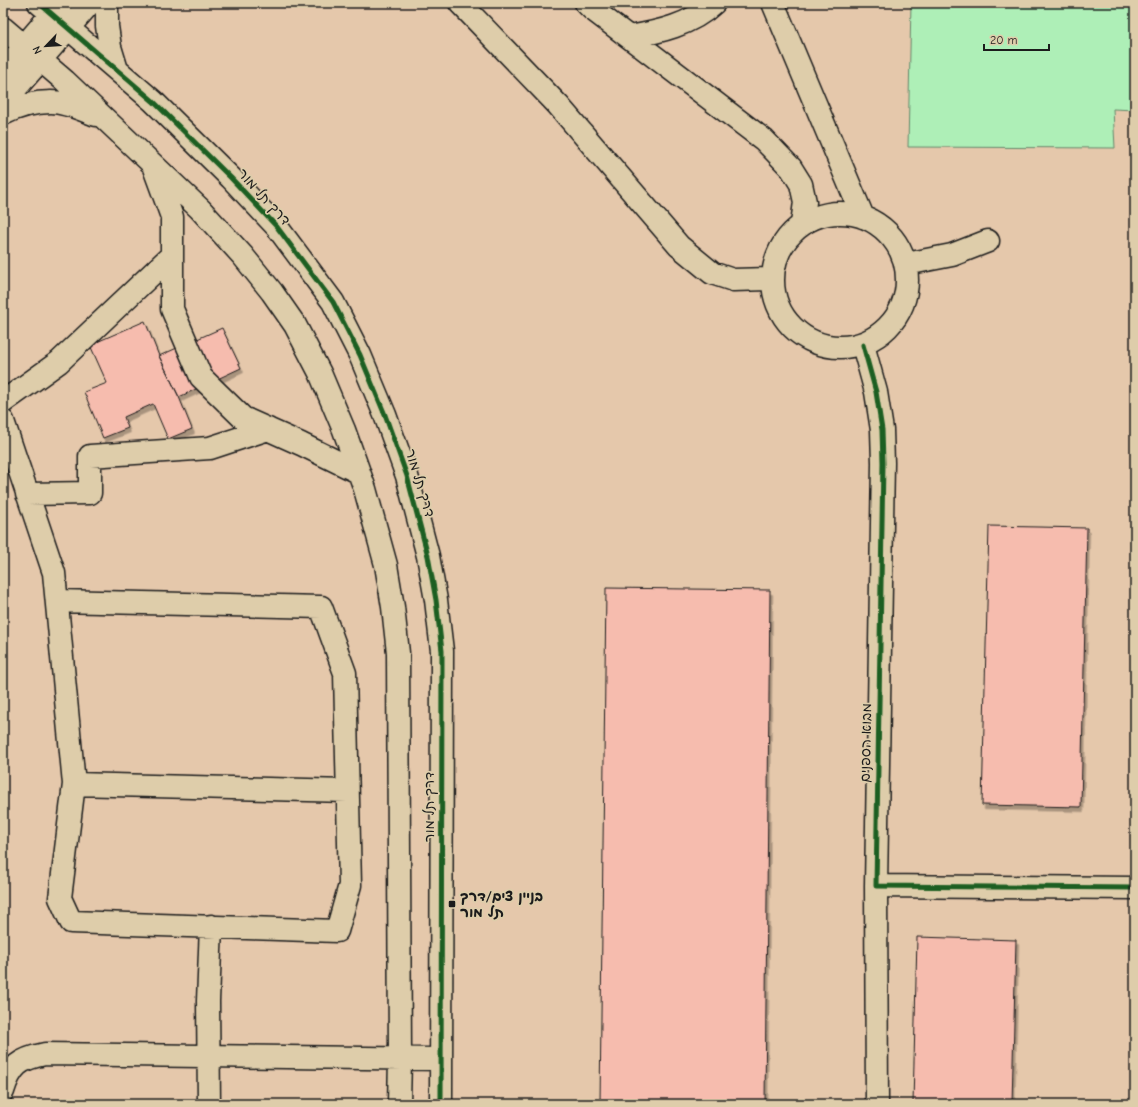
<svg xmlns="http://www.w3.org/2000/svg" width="1138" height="1107" font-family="'Comic Neue','Playpen Sans Hebrew',sans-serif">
  <defs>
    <filter id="shadow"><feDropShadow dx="2.5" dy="4.5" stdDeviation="0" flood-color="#0004"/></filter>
  </defs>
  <rect width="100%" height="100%" fill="#decdaa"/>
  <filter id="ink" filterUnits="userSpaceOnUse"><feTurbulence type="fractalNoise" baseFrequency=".025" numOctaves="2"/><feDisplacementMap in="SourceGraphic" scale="8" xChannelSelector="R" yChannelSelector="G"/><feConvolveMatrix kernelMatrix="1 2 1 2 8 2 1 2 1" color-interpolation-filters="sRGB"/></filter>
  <g filter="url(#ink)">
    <path fill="#e5c8ab" d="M 3,3 L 1135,3 L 1135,1104 L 3,1104 Z"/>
    <path fill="#aeefb7" stroke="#65866a" d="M 911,3 L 1135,3 L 1135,110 L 1113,109 L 1115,148 L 908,147 Z"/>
    <path fill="#f6bcae" stroke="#1c1c1c" filter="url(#shadow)" d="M 145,321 L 159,356 L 179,397 L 192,429 L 168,439 L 153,404 L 124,417 L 128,428 L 103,438 L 84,392 L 107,383 L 90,345 Z
      M 222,328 L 241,368 L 179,397 L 159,356 Z
      M 989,526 L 1087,528 L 1081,807 L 982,805 Z
      M 606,588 L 770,590 L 765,1104 L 600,1104 Z
      M 917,937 L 1016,940 L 1012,1104 L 913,1104 Z"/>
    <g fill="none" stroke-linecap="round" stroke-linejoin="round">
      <g stroke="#1c1c1c" stroke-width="25">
        <path id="minor" d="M 39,3 L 153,101 L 231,178 L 277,227 L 333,302 L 360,355 L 385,415 L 407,476 L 428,556 L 436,600 L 442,651 L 441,1104
          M 107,3 L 107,26 L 110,47 L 117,70
          M 460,3 L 558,105 L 679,246 L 712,273 L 733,280 L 772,279
          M 586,3 L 592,9 L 764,140 L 791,168 L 801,184 L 805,202 L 802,224
          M 773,3 L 863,217
          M 3,28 L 65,81 L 200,209 L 243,256 L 272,292 L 295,325 L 320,373 L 344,430 L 365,489 L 386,565 L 393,607 L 398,653 L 400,1059 L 399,1104
          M 629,37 C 659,32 691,25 714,3
          M 3,71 L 61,3
          M 3,103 L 90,3
          M 3,114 C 17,107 35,102 51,102 C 66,102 82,110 96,115
          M773 280a67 67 0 1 1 134 0a67 67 0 1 1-134 0Z
          M 172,255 L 172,309 L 201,377 L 243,418 L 301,444 L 358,472
          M 906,264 L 952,255 L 988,241
          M 863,345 L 876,392 L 882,430 L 883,463 L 876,886 L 1135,888
          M 3,402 L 59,362 L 172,255 L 172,217 L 154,168
          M 3,421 L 54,573 L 74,784
          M 27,494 L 90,493 L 90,456 L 210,448 L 268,429
          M 57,601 L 321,607 L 345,673 L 350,885 L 337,931 L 71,922 L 60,898 L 74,784 L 347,791
          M 876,886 L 877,1104
          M 3,1091 C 11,1065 20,1059 45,1054 L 441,1059
          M 209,1104 L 208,1001 L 211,926"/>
      </g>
      <use href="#minor" stroke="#decdaa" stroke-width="22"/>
      <g stroke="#decdaa" stroke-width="8">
        <path id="cycleway" d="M 39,3 L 153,101 L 231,178 L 277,227 L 333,302 L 360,355 L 385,415 L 407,476 L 428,556 L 436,600 L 442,651 L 441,1104
          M 863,345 L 876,392 L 882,430 L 883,463 L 876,886 L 1135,888"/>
      </g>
      <use href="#cycleway" stroke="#1b5e20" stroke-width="5"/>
    </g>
  </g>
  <rect fill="#1c1c1c" stroke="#decdaa" stroke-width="1.5" x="448" y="900" width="8" height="8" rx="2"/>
  <g text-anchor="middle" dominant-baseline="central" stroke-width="3.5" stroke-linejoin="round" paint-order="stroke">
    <g font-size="14" fill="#1c1c1c" stroke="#decdaa">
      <text transform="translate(264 197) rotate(48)">דרך תל מור</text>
      <text transform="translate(420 483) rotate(73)">דרך תל מור</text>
      <text transform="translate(866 743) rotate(-89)">מבוא הספנים</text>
      <text transform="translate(429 807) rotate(-90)">דרך תל מור</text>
    </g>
    <g font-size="14" font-weight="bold" fill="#1c1c1c" stroke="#decdaa" text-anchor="start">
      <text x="460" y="896">בניין צים/דרך<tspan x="460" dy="16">תל מור</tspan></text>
    </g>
  </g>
  <rect width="1138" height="1107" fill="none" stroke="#decdaa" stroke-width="16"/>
  <rect x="8" y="8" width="1122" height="1091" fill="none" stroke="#1c1c1c" stroke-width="1.5" filter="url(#ink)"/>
  <g transform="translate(46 46) rotate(245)" stroke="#decdaa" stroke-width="3" paint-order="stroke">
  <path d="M0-3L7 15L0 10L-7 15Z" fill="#1c1c1c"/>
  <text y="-6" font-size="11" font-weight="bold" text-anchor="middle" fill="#1c1c1c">N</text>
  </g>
  <path d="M984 44v6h65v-6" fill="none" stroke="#1c1c1c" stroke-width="2"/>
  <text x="990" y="44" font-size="12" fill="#1c1c1c" stroke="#decdaa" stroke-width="3" paint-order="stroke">20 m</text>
</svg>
